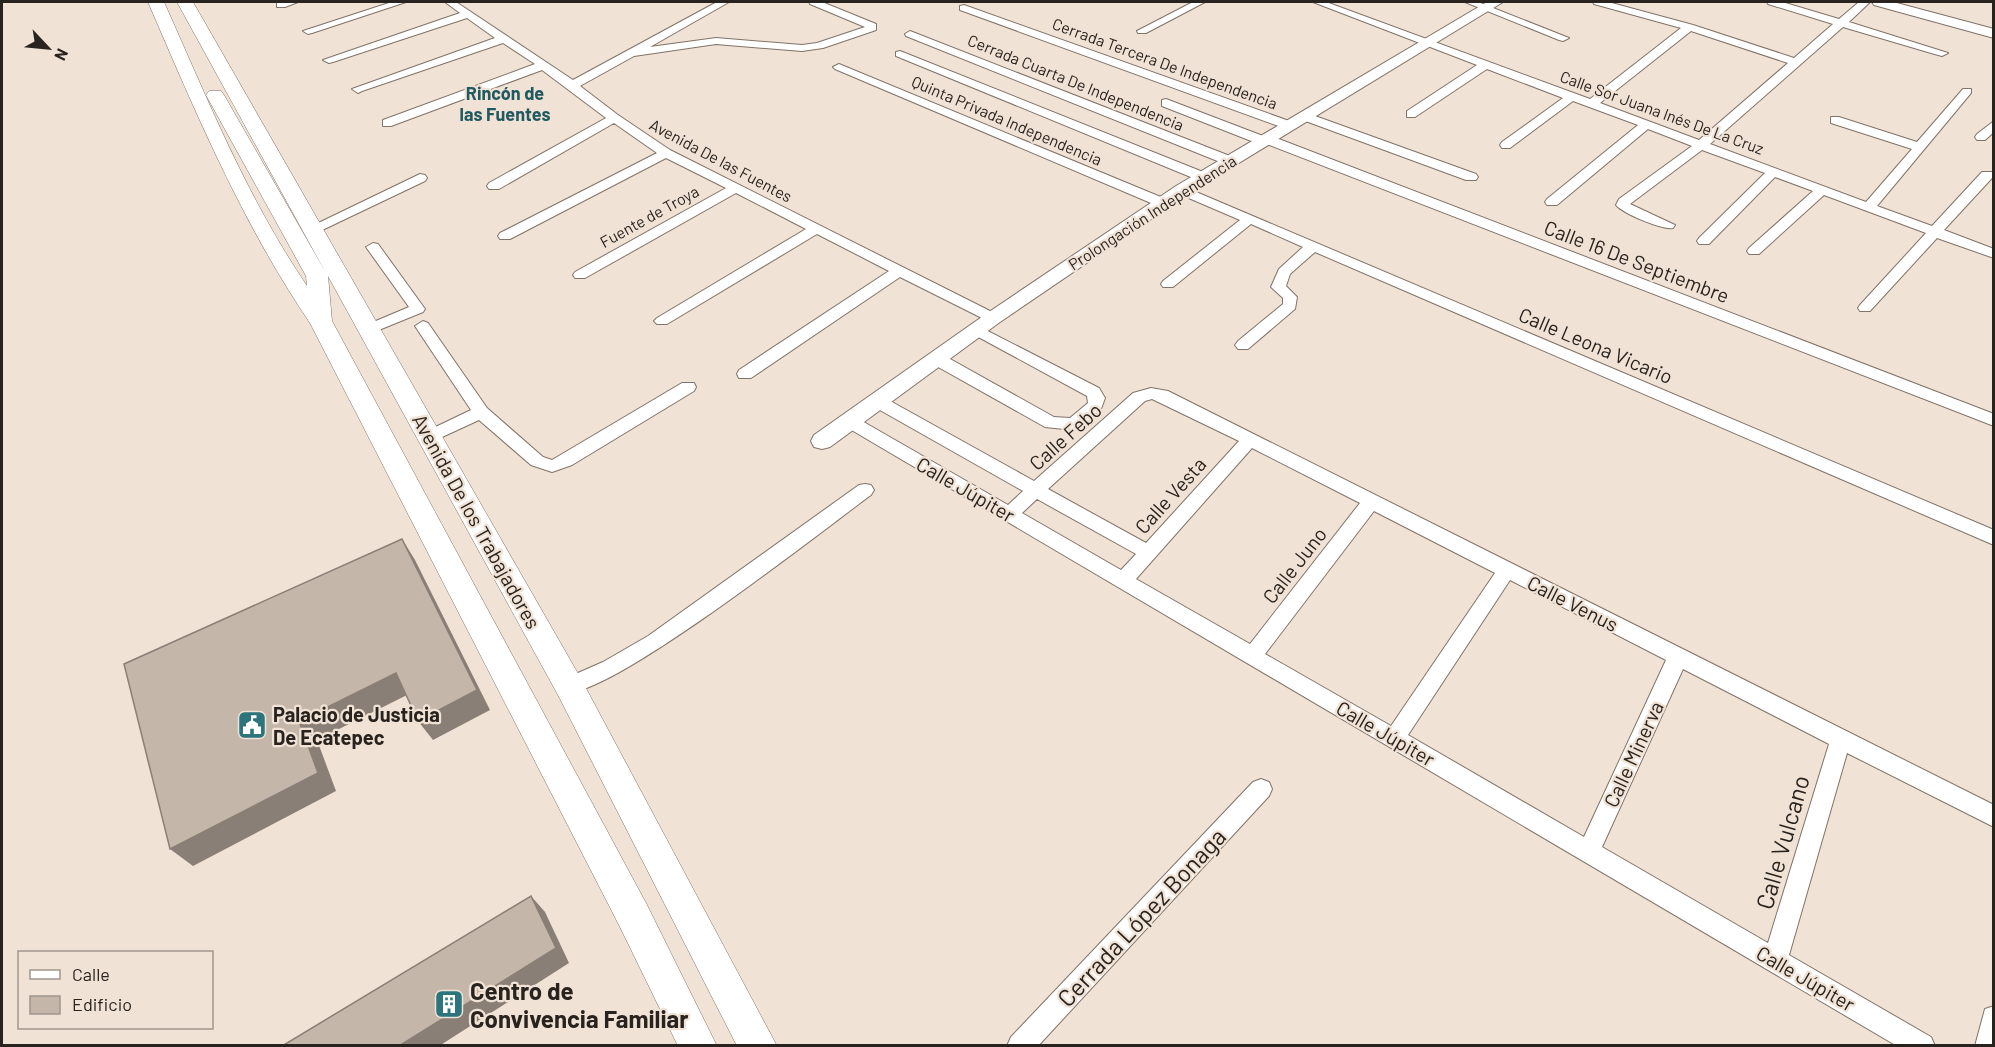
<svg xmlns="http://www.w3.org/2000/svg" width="1995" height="1047" font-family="Barlow,sans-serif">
  <rect width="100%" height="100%" fill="#f0e2d5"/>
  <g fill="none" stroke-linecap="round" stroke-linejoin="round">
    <g stroke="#807367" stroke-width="2">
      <path id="minor" d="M 282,2 L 298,2 L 285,7 L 277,7 L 277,3 Z
        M 392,2 L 406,2 L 312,33 L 308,34 L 303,31 Z
        M 445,2 L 456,2 L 573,80 L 717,2 L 729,2 L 650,47 L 716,38 L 802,45 L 817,43 L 865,27 L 810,4 L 809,2 L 822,2 L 876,24 L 876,30 L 823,48 L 802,51 L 716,44 L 634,56 L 580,86 L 618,115 L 670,150 L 998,315 L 1001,318 L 993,323 L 988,321 L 900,277 L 751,378 L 739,378 L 737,374 L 739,370 L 889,271 L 817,234 L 667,324 L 657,324 L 654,321 L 657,318 L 806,229 L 736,193 L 585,278 L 575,278 L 573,275 L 575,272 L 726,188 L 666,158 L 510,239 L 500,239 L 498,236 L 500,233 L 657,153 L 614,123 L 499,189 L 489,189 L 487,186 L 489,183 L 606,118 L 542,70 L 391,126 L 383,126 L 383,120 L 535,64 L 503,43 L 362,91 L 358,93 L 352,89 L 495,38 L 467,18 L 333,62 L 329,63 L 323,60 L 460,13 Z
        M 1193,2 L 1205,2 L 1146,33 L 1138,33 L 1137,31 Z
        M 1313,2 L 1326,2 L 1590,99 L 1681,28 L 1594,4 L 1593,2 L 1608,2 L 1693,25 L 1794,58 L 1833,24 L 1768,4 L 1767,2 L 1782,2 L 1839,19 L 1859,2 L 1870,2 L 1849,22 L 1948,53 L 1942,56 L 1938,55 L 1843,27 L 1710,144 L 1866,202 L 1912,149 L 1831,123 L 1831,117 L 1839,117 L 1917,142 L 1963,89 L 1971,89 L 1971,93 L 1877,206 L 1932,226 L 1982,172 L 1992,172 L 1993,175 L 1992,178 L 1944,230 L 1994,249 L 1994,258 L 1937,238 L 1870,311 L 1860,311 L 1858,308 L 1860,305 L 1926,233 L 1824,195 L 1759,254 L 1749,254 L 1747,251 L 1749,248 L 1813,191 L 1775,177 L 1709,244 L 1699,244 L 1697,241 L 1699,238 L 1765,173 L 1702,150 L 1630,204 L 1675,225 L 1673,228 C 1662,230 1624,214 1616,205 L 1619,199 L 1692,146 L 1648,129 L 1557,205 L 1547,205 L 1545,202 L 1547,199 L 1638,125 L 1573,101 L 1510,148 L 1502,148 L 1500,145 L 1502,142 L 1563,98 L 1487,69 L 1415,117 L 1407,117 L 1407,111 L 1477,65 ZM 1691,31 L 1788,63 L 1699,140 L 1600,103 Z
        M 1465,2 L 1478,2 L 1569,38 L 1563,41 L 1559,40 Z
        M 964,5 L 1292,122 L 1294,125 L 1292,128 L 1284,128 L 960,10 L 960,6 Z
        M 910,31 L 1235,158 L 1236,161 L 1230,165 L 1225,164 L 906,36 L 905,34 Z
        M 900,51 L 1208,174 L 1210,177 L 1208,180 L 1198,180 L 896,56 L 896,52 Z
        M 839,64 L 1168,200 L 1170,203 L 1168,206 L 1158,206 L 835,69 L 833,67 Z
        M 1166,99 L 1263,136 L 1271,136 L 1994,414 L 1994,426 L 1267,144 L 1259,144 L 1162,106 L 1162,100 Z
        M 1304,112 L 1476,174 L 1478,177 L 1476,180 L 1466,180 L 1300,119 L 1300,113 Z
        M 1994,121 L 1994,132 L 1985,140 L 1977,140 L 1975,137 L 1977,134 Z
        M 420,174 L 425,175 L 427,178 L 425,181 L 318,232 L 313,233 L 306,229 Z
        M 1182,186 L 1994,530 L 1994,545 L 1315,252 L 1290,274 L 1286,286 L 1297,297 L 1295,309 L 1248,349 L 1238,349 L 1235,345 L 1238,341 L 1283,304 L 1283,298 L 1271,287 L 1279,269 L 1303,247 L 1251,224 L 1173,287 L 1163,287 L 1161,284 L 1163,281 L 1240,220 L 1177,193 L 1175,190 L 1177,187 Z
        M 373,243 L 378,244 L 425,309 L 423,312 L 369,334 L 361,329 L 364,326 L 409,307 L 366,247 Z
        M 423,321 L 428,323 L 487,408 L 543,457 L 552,460 L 682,383 L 694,383 L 696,387 L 694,391 L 572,465 L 552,472 L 531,465 L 479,420 L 429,443 L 423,441 L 421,437 L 423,433 L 471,410 L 415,326 Z
        M 976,325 L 1099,388 L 1105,398 L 1101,409 L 1080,428 L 1074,430 L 1045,427 L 931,363 L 929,359 L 931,355 L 943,355 L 1054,417 L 1070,418 L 1088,403 L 1087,396 L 971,333 L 968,330 L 971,327 Z
        M 1151,388 L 1168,391 L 1994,805 L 1994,827 L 1847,753 L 1789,955 L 1931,1037 L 1935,1046 L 1897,1046 L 843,425 L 841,421 L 843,417 L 855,417 L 1008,505 L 1023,491 L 871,405 L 869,401 L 871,397 L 883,397 L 1034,481 L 1133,393 ZM 1152,399 L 1239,441 L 1146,543 L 1048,489 L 1145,401 ZM 1252,448 L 1360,503 L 1250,644 L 1136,579 ZM 1037,499 L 1136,554 L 1121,570 L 1022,513 ZM 1374,511 L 1495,573 L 1391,726 L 1265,654 ZM 1510,580 L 1666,660 L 1584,837 L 1408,735 ZM 1683,669 L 1829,744 L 1768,943 L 1602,847 Z
        M 865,484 L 871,485 L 874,490 L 871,495 C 828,526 601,706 562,692 L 559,686 L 562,680 L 603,662 L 648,636 L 859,485 Z
        M 1261,779 L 1269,782 L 1272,789 L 1269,796 L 1038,1046 L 1007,1046 L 1011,1037 L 1253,782 Z
        M 1994,1006 L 1994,1046 L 1975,1046 L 1985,1009 Z"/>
    </g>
    <g stroke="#807367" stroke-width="2">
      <path id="tertiary" d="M 1487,2 L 1503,2 L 1188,194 L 1000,322 L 830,447 L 822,449 L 814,447 L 811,441 L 814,435 L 986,314 L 1176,186 Z
        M 1872,2 L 1893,2 L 1994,29 L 1994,38 L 1874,5 Z"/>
    </g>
    <g stroke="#807367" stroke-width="1">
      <path id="secondary" d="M 148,2 L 164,2 C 207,98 247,198 307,286 L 306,276 L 206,95 L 209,91 L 221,91 L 224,95 L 326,273 L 177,2 L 193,2 L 580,677 L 777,1046 L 737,1046 L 558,695 L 328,276 L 332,321 L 646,903 L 717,1046 L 678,1046 L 620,927 L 310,323 C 242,223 196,113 148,2 Z"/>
    </g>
    <use href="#minor" fill="#fff" fill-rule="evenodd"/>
    <use href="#tertiary" fill="#fff" fill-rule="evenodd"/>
    <use href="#secondary" fill="#fff" fill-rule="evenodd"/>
  </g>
  <path fill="#897f76" d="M 402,539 L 415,560 L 490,710 L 433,740 L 418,721 Z
    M 396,673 L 411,693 L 317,740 L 336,791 L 193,866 L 170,849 L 299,721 Z
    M 531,896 L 545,912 L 569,963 L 439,1046 L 399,1046 Z"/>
  <path fill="#c4b6a9" stroke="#897f76" stroke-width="1.5" d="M 402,539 L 477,690 L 418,721 L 396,673 L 299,721 L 318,773 L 170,849 L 124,664 Z
    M 531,896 L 556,948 L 399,1046 L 282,1046 Z"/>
  <defs>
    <g id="civic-square" transform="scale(1.5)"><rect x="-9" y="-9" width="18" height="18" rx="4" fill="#2c757c" stroke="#f0e2d5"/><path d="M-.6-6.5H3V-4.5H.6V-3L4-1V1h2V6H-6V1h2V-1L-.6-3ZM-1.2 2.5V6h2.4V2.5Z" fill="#fff"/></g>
    <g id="building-square" transform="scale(1.5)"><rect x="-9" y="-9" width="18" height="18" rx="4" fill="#2c757c" stroke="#f0e2d5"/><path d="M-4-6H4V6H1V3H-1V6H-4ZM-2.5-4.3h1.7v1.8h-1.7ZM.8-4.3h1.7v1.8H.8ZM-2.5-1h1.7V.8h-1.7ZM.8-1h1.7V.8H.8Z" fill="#fff"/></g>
  </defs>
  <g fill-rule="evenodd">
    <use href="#civic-square" x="252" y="725"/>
    <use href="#building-square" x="449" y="1004"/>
  </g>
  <g text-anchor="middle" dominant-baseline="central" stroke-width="4.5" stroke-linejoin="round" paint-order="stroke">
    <g font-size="16" fill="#28231e" stroke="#f0e2d5">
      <text transform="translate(1165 63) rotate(20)">Cerrada Tercera De Independencia</text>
      <text transform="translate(1076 82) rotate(22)">Cerrada Cuarta De Independencia</text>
      <text transform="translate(1662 112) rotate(20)">Calle Sor Juana Inés De La Cruz</text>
      <text transform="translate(1007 120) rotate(23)">Quinta Privada Independencia</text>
      <text transform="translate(721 160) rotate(28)">Avenida De las Fuentes</text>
      <text transform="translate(1152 212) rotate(-33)">Prolongación Independencia</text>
      <text transform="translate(649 216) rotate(-29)">Fuente de Troya</text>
    </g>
    <g font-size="18" font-weight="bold" fill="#205a60" stroke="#f0e2d5">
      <text x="505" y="93">Rincón de<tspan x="505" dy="21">las Fuentes</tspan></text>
    </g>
    <g font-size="20" fill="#28231e" stroke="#f0e2d5">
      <text transform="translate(1637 261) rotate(21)">Calle 16 De Septiembre</text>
      <text transform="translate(1596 345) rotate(23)">Calle Leona Vicario</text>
      <text transform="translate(1065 436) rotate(-42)">Calle Febo</text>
      <text transform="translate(966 489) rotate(30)">Calle Júpiter</text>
      <text transform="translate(1170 495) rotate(-48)">Calle Vesta</text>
      <text transform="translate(477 521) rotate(61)">Avenida De los Trabajadores</text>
      <text transform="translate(1294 565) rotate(-52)">Calle Juno</text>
      <text transform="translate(1573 603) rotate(27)">Calle Venus</text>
      <text transform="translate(1386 733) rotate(30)">Calle Júpiter</text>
      <text transform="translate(1633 754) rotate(-65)">Calle Minerva</text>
      <text transform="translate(1806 978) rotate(30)">Calle Júpiter</text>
    </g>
    <g font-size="20" font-weight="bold" fill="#28231e" stroke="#f0e2d5" text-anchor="start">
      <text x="273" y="714">Palacio de Justicia<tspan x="273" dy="23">De Ecatepec</tspan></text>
    </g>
    <g font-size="24" fill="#28231e" stroke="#f0e2d5">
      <text transform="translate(1782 842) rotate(-74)">Calle Vulcano</text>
      <text transform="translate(1141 917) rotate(-47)">Cerrada López Bonaga</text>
    </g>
    <g font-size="24" font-weight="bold" fill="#28231e" stroke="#f0e2d5" text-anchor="start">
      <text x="470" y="990">Centro de<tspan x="470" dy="28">Convivencia Familiar</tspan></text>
    </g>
  </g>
  <rect width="1995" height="1047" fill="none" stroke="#28231e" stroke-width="6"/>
  <rect x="18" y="951" width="195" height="78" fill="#f0e2d5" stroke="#a0968c" stroke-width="1.5"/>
  <rect x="30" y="970" width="30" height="9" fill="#ffffff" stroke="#a0968c" stroke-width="1.5"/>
  <text x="72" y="981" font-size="18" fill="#28231e">Calle</text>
  <rect x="30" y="996" width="30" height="18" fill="#c4b6a9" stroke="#a0968c" stroke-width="1.5"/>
  <text x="72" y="1011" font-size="18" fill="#28231e">Edificio</text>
  <g transform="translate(48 48) rotate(116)" stroke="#f0e2d5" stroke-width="4.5" paint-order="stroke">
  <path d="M0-4.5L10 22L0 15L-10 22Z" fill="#28231e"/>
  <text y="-9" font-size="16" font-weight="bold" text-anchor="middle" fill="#28231e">N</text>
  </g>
</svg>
